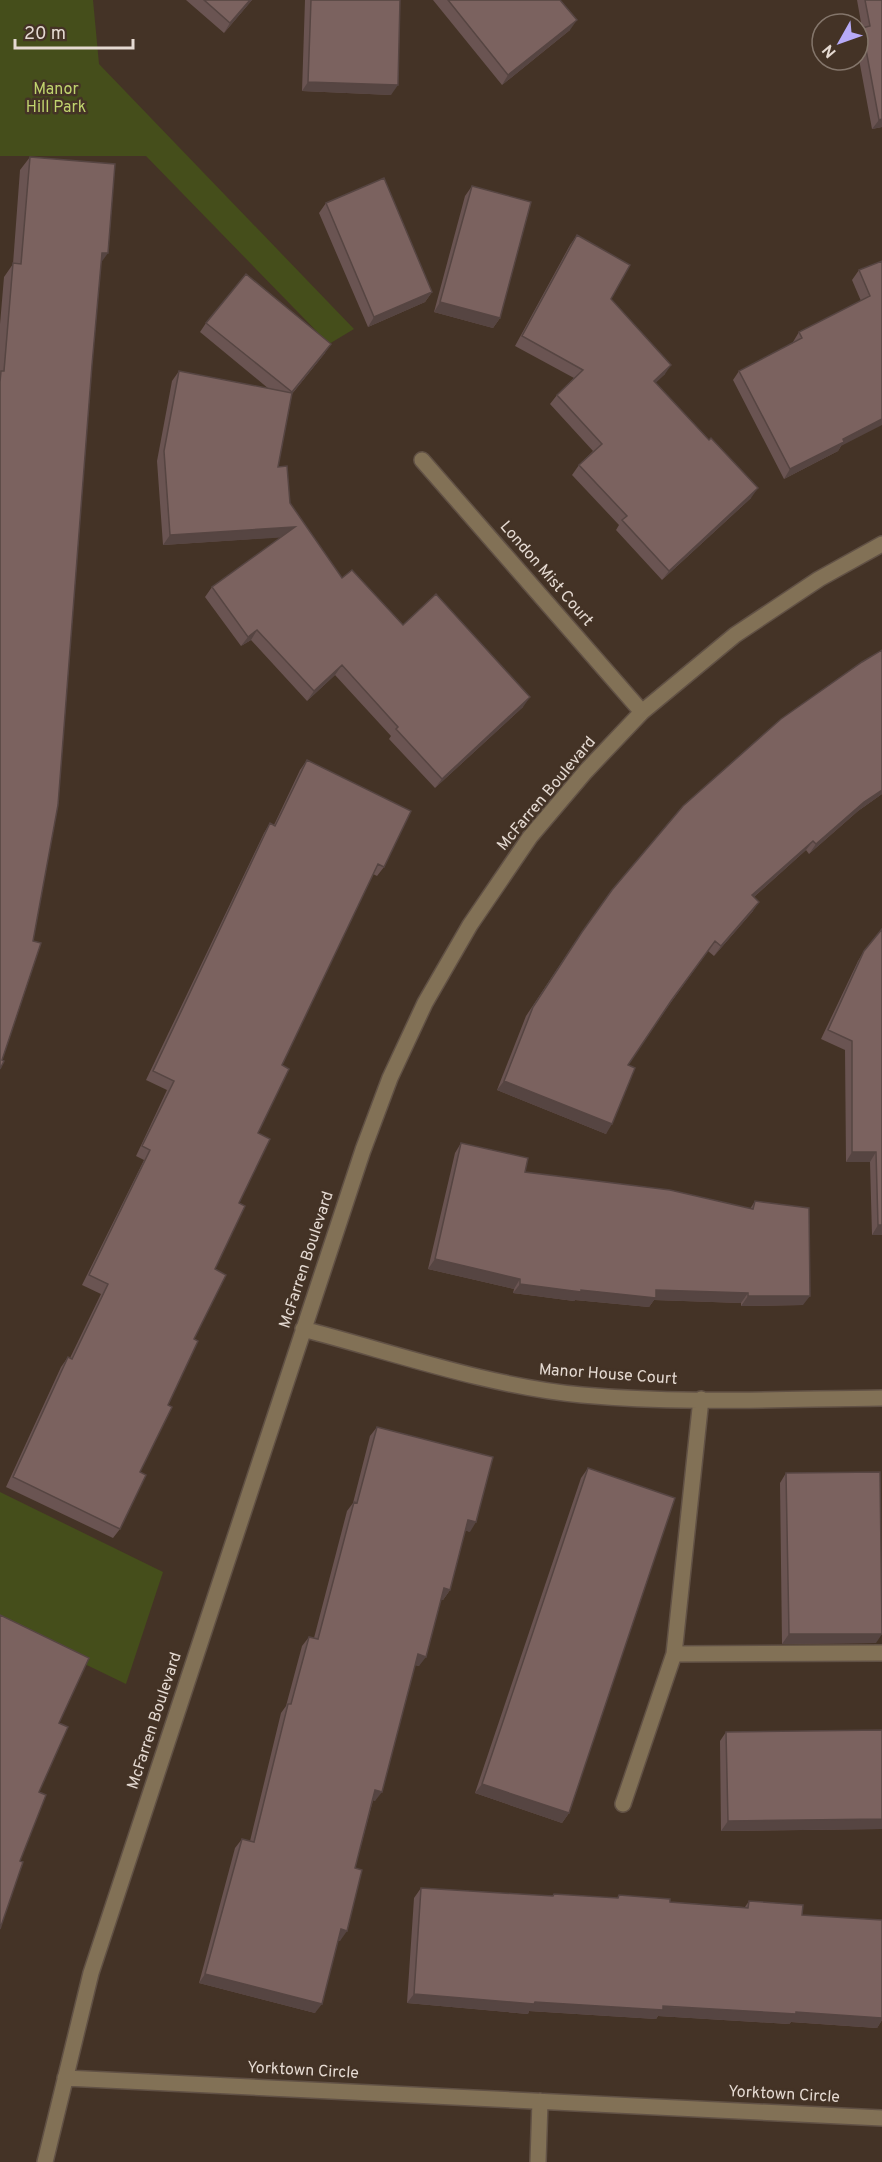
<svg xmlns="http://www.w3.org/2000/svg" width="882" height="2162" font-family="Overpass,sans-serif">
  <rect width="100%" height="100%" fill="#443326"/>
  <path fill="#454e1b" d="M 0,0 L 93,0 L 99,64 L 354,329 L 329,344 L 146,156 L 0,156 Z
    M 0,1492 L 163,1572 L 126,1684 L 0,1623 Z"/>
  <g fill="none" stroke-linecap="round" stroke-linejoin="round">
    <g stroke="#615145" stroke-width="18">
      <path id="minor" d="M 422,460 L 642,712
        M 303,1329 C 395,1353 487,1386 582,1395 C 681,1404 782,1399 882,1398
        M 701,1399 L 674,1654 L 882,1653
        M 623,1804 L 674,1654
        M 65,2078 L 882,2118
        M 45,2162 L 91,1973 L 363,1150 L 390,1078 L 425,1003 L 470,925 L 530,837 L 586,771 L 642,712 L 735,635 L 819,579 L 882,544
        M 538,2162 L 540,2101"/>
    </g>
    <use href="#minor" stroke="#827156" stroke-width="15"/>
  </g>
  <path fill="#6a5452" d="M 186,0 L 252,0 L 224,33 Z
    M 305,0 L 400,0 L 391,95 L 302,91 Z
    M 433,0 L 560,0 L 570,30 L 502,85 Z
    M 857,0 L 882,0 L 882,127 L 872,129 L 858,54 L 858,33 L 862,28 Z
    M 30,157 L 101,262 L 2,1060 L 0,1069 L 0,324 L 4,277 L 13,264 L 20,170 Z
    M 472,186 L 500,318 L 493,328 L 434,312 L 465,196 Z
    M 326,203 L 432,292 L 425,302 L 368,327 L 319,213 Z
    M 577,235 L 611,299 L 665,374 L 655,383 L 751,498 L 662,580 L 616,530 L 619,525 L 572,475 L 579,465 L 593,451 L 550,404 L 557,395 L 574,378 L 515,346 L 570,245 Z
    M 882,261 L 841,446 L 838,451 L 784,479 L 733,380 L 739,371 L 793,343 L 793,342 L 799,332 L 861,301 L 852,280 L 859,270 Z
    M 206,323 L 325,353 L 292,394 L 278,467 L 290,503 L 342,578 L 403,625 L 523,707 L 435,788 L 389,739 L 391,736 L 335,675 L 307,701 L 251,640 L 241,646 L 205,597 L 212,587 L 281,537 L 163,545 L 157,461 L 172,381 L 179,371 L 269,389 L 200,332 Z
    M 882,650 L 882,794 L 858,811 L 809,854 L 806,850 L 754,897 L 753,911 L 714,956 L 708,951 L 669,1005 L 628,1065 L 606,1134 L 497,1090 L 526,1016 L 575,942 Z
    M 307,760 L 384,867 L 377,876 L 373,874 L 282,1065 L 258,1133 L 239,1203 L 215,1269 L 194,1339 L 140,1472 L 120,1529 L 113,1538 L 6,1487 L 61,1367 L 68,1357 L 70,1358 L 101,1294 L 82,1285 L 144,1160 L 136,1156 L 167,1090 L 146,1080 L 264,833 L 270,823 L 274,825 L 300,770 Z
    M 864,951 L 882,1235 L 872,1235 L 870,1162 L 846,1162 L 845,1050 L 821,1039 L 858,961 Z
    M 461,1143 L 525,1172 L 750,1209 L 755,1201 L 803,1305 L 741,1306 L 741,1303 L 654,1300 L 649,1307 L 575,1300 L 574,1301 L 513,1293 L 514,1289 L 428,1269 L 455,1153 Z
    M 377,1427 L 470,1532 L 465,1530 L 450,1590 L 443,1600 L 441,1599 L 419,1666 L 415,1665 L 375,1801 L 373,1800 L 355,1868 L 340,1941 L 338,1940 L 315,2013 L 199,1983 L 235,1848 L 242,1839 L 250,1841 L 281,1713 L 286,1706 L 302,1646 L 309,1637 L 314,1638 L 347,1511 L 353,1503 L 370,1436 Z
    M 588,1468 L 569,1813 L 562,1823 L 475,1793 L 581,1478 Z
    M 786,1473 L 876,1643 L 782,1644 L 780,1483 Z
    M 882,1730 L 882,1829 L 721,1831 L 720,1741 L 726,1732 Z
    M 421,1888 L 552,1896 L 554,1894 L 617,1898 L 619,1895 L 670,1902 L 745,1907 L 749,1901 L 802,1915 L 882,1920 L 882,2020 L 877,2028 L 791,2022 L 789,2024 L 658,2016 L 656,2019 L 529,2011 L 528,2014 L 407,2003 L 414,1898 Z"/>
  <path fill="#564542" d="M 250,0 L 252,0 L 224,33 L 230,23 Z
    M 577,20 L 570,30 L 502,85 L 508,75 Z
    M 308,82 L 398,85 L 391,95 L 302,91 Z
    M 882,119 L 882,127 L 872,129 L 879,120 Z
    M 102,253 L 108,253 L 98,267 Z
    M 432,292 L 425,302 L 368,327 L 374,317 Z
    M 440,302 L 500,318 L 493,328 L 434,312 Z
    M 331,344 L 325,353 L 285,402 L 292,392 Z
    M 671,365 L 665,374 L 647,391 L 654,381 Z
    M 882,419 L 882,425 L 841,446 L 838,451 L 784,479 L 790,469 L 843,439 Z
    M 758,488 L 751,498 L 662,580 L 669,571 Z
    M 295,527 L 288,537 L 163,545 L 170,535 Z
    M 257,630 L 251,640 L 241,646 L 248,637 Z
    M 342,665 L 335,675 L 307,701 L 314,691 Z
    M 530,697 L 523,707 L 435,788 L 442,779 Z
    M 882,790 L 882,794 L 858,811 L 809,854 L 816,844 L 864,802 Z
    M 813,841 L 806,850 L 745,905 L 752,895 Z
    M 759,902 L 753,911 L 714,956 L 721,946 Z
    M 504,1081 L 612,1124 L 606,1134 L 497,1090 Z
    M 852,1152 L 876,1152 L 870,1162 L 846,1162 Z
    M 878,1225 L 882,1225 L 882,1235 L 872,1235 Z
    M 435,1259 L 520,1279 L 514,1289 L 428,1269 Z
    M 520,1284 L 581,1290 L 656,1290 L 748,1293 L 741,1303 L 654,1300 L 649,1307 L 575,1300 L 574,1301 L 513,1293 Z
    M 748,1296 L 810,1296 L 803,1305 L 741,1306 Z
    M 468,1520 L 476,1522 L 470,1532 L 461,1529 Z
    M 444,1588 L 450,1590 L 443,1600 L 437,1598 Z
    M 789,1634 L 882,1634 L 876,1643 L 782,1644 Z
    M 418,1654 L 426,1657 L 419,1666 L 411,1664 Z
    M 482,1784 L 569,1813 L 562,1823 L 475,1793 Z
    M 375,1790 L 382,1792 L 375,1801 L 369,1799 Z
    M 882,1819 L 882,1829 L 721,1831 L 728,1821 Z
    M 341,1929 L 347,1931 L 340,1941 L 334,1939 Z
    M 205,1974 L 322,2004 L 315,2013 L 199,1983 Z
    M 414,1994 L 535,2002 L 796,2012 L 882,2018 L 882,2020 L 877,2028 L 791,2022 L 789,2024 L 658,2016 L 656,2019 L 529,2011 L 528,2014 L 407,2003 Z"/>
  <path fill="#7b625f" stroke="#564542" stroke-width="1.5" d="M 204,0 L 250,0 L 230,23 Z
    M 311,0 L 400,0 L 398,85 L 308,82 Z
    M 448,0 L 560,0 L 577,20 L 508,75 Z
    M 865,0 L 882,0 L 882,119 L 879,120 L 862,28 L 870,26 Z
    M 30,157 L 115,164 L 108,253 L 102,253 L 92,365 L 58,805 L 33,941 L 41,943 L 2,1060 L 4,1061 L 0,1069 L 0,382 L 1,371 L 4,371 L 13,263 L 21,264 Z
    M 384,178 L 432,292 L 374,317 L 326,203 Z
    M 472,186 L 531,202 L 500,318 L 440,302 Z
    M 577,235 L 630,265 L 611,299 L 671,365 L 654,381 L 709,440 L 711,438 L 758,488 L 669,571 L 622,520 L 627,516 L 579,465 L 602,444 L 557,395 L 583,370 L 522,336 Z
    M 882,261 L 882,419 L 843,439 L 844,442 L 790,469 L 739,371 L 802,338 L 799,332 L 870,296 L 859,270 Z
    M 246,274 L 331,344 L 292,392 L 206,323 Z
    M 179,371 L 292,393 L 278,467 L 287,466 L 290,503 L 342,578 L 352,570 L 403,625 L 436,594 L 530,697 L 442,779 L 396,729 L 398,727 L 342,665 L 314,691 L 257,630 L 248,637 L 212,587 L 295,527 L 170,535 L 164,451 Z
    M 882,650 L 882,790 L 864,802 L 816,844 L 813,841 L 752,895 L 759,902 L 721,946 L 715,941 L 671,1001 L 628,1065 L 635,1068 L 612,1124 L 504,1081 L 533,1007 L 582,932 L 612,890 L 683,806 L 781,719 L 862,662 Z
    M 307,760 L 411,811 L 384,867 L 378,864 L 282,1065 L 289,1069 L 258,1133 L 270,1139 L 239,1203 L 245,1206 L 215,1269 L 226,1275 L 194,1339 L 198,1341 L 168,1405 L 172,1407 L 140,1472 L 146,1475 L 120,1529 L 13,1477 L 68,1357 L 72,1359 L 108,1284 L 89,1275 L 150,1150 L 142,1146 L 174,1081 L 153,1071 L 270,823 L 275,826 Z
    M 882,929 L 882,1225 L 878,1225 L 876,1152 L 852,1152 L 852,1041 L 828,1030 L 864,951 Z
    M 461,1143 L 528,1158 L 525,1172 L 670,1190 L 753,1209 L 755,1201 L 809,1208 L 810,1296 L 748,1296 L 748,1293 L 656,1290 L 656,1298 L 581,1290 L 581,1292 L 520,1284 L 520,1279 L 435,1259 Z
    M 377,1427 L 493,1457 L 476,1522 L 468,1520 L 450,1590 L 444,1588 L 426,1657 L 418,1654 L 382,1792 L 375,1790 L 355,1868 L 362,1870 L 347,1931 L 341,1929 L 322,2004 L 205,1974 L 242,1839 L 254,1842 L 288,1704 L 291,1704 L 309,1637 L 318,1639 L 354,1502 L 357,1503 Z
    M 588,1468 L 675,1498 L 569,1813 L 482,1784 Z
    M 880,1472 L 882,1634 L 789,1634 L 786,1473 Z
    M 0,1615 L 89,1658 L 59,1723 L 68,1727 L 39,1792 L 46,1795 L 20,1861 L 23,1862 L 0,1929 Z
    M 882,1730 L 882,1819 L 728,1821 L 726,1732 Z
    M 421,1888 L 553,1896 L 554,1894 L 618,1898 L 619,1895 L 670,1899 L 670,1902 L 748,1908 L 749,1901 L 803,1905 L 802,1915 L 882,1920 L 882,2018 L 796,2012 L 796,2014 L 663,2006 L 663,2010 L 535,2002 L 534,2004 L 414,1994 Z"/>
  <g text-anchor="middle" dominant-baseline="central" stroke-width="5" stroke-linejoin="round" paint-order="stroke">
    <g font-size="16" fill="#c0d36e" stroke="#443326">
      <text x="56" y="90">Manor<tspan x="56" dy="18">Hill Park</tspan></text>
    </g>
    <g font-size="16" fill="#e5dad2" stroke="#443326">
      <text transform="translate(546 574) rotate(49)">London Mist Court</text>
      <text transform="translate(547 794) rotate(-50)">McFarren Boulevard</text>
      <text transform="translate(307 1260) rotate(-72)">McFarren Boulevard</text>
      <text transform="translate(608 1375) rotate(4)">Manor House Court</text>
      <text transform="translate(155 1721) rotate(-72)">McFarren Boulevard</text>
      <text transform="translate(303 2071) rotate(3)">Yorktown Circle</text>
      <text transform="translate(784 2095) rotate(3)">Yorktown Circle</text>
    </g>
  </g>
  <g transform="translate(840 42) rotate(230)"><circle r="28" fill="#443326" stroke="#84766b" stroke-width="1.5"/>
  <path d="M0-4.5L10 22L0 15L-10 22Z" fill="#b7abf8"/>
  <text y="-9" font-size="16" font-weight="bold" text-anchor="middle" fill="#e5dad2">N</text>
  </g>
  <path d="M15 39v9h118v-9" fill="none" stroke="#e5dad2" stroke-width="3"/>
  <text x="24" y="39" font-size="18" fill="#e5dad2" stroke="#443326" stroke-width="4.5" paint-order="stroke">20 m</text>
</svg>
